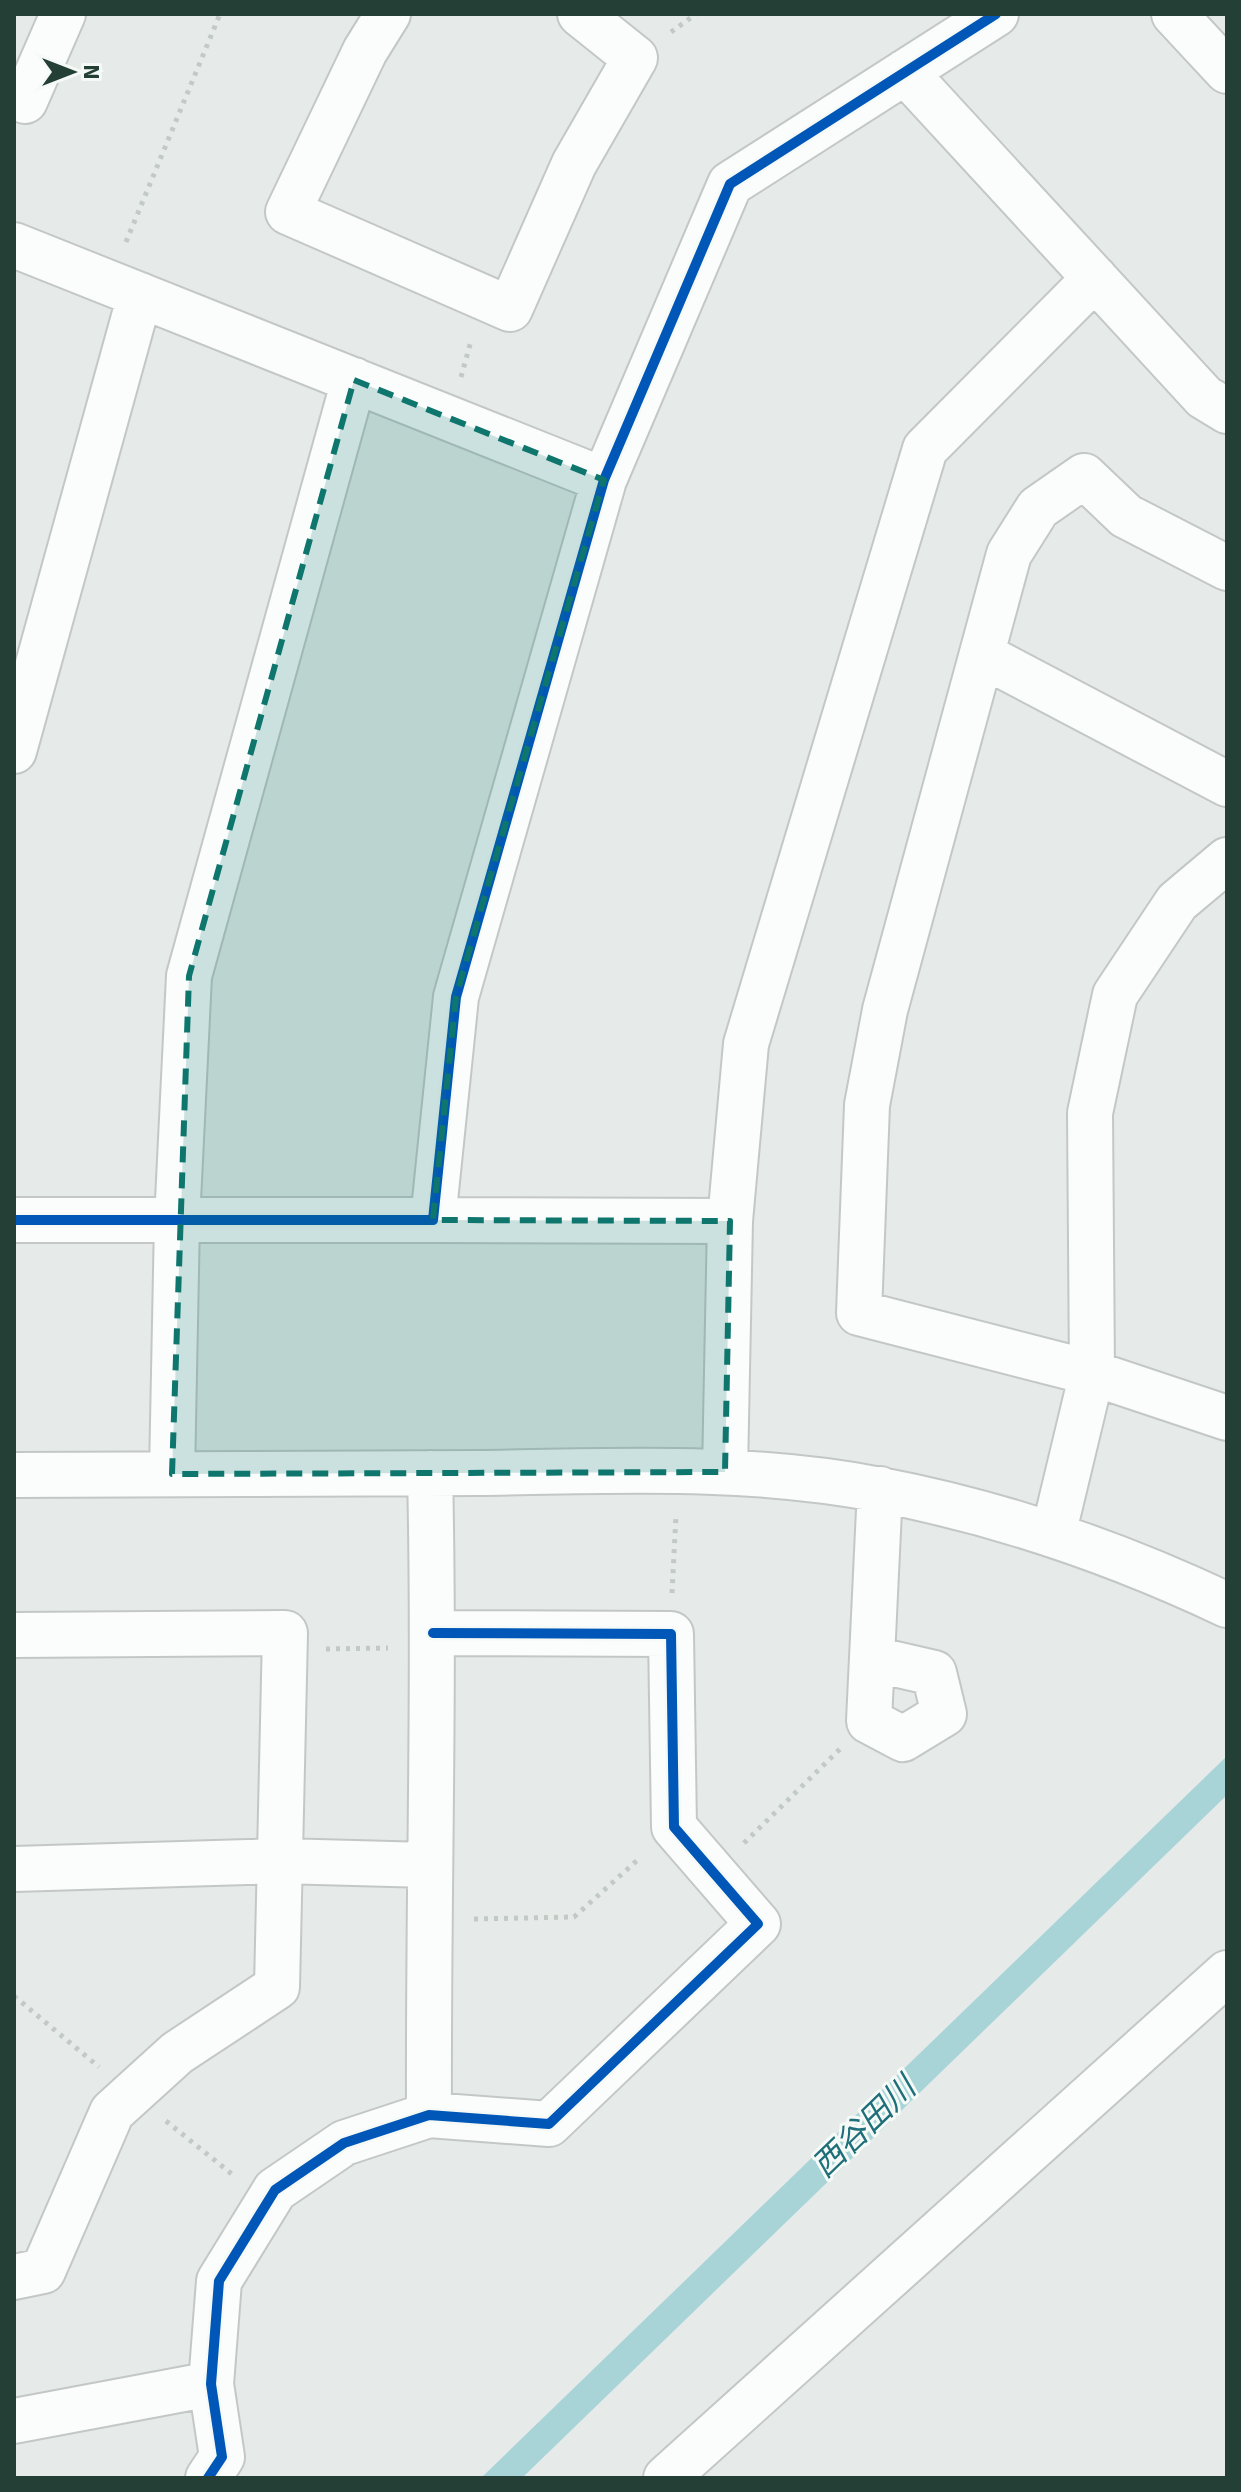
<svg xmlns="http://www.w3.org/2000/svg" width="1241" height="2492" font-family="Signika,'Noto Sans JP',sans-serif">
  <rect width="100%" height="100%" fill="#e6ebe9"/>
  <path fill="#a8d4d8" d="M 1227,1756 L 1227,1795 L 522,2478 L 481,2478 Z"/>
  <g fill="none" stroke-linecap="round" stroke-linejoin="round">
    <g stroke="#c3c8c6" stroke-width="48">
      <path id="minor" d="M 388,14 L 365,51 L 288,212 L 510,309 L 574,164 L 635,58 L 580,14
        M 1174,14 L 1227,71
        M 905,72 L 1204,397 L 1227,411
        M 14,96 L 25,101 L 63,14
        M 14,245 L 604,480
        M 1227,568 L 1126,516 L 1084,476 L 1038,508 L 1009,554 L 885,1010 L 867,1105 L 859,1313 L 1092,1373 L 1227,1418
        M 982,655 L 1227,784
        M 14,751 L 140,295
        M 14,1220 L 433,1220 L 456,997 L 604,480 L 730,184 L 996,14
        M 433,1220 L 730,1221
        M 725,1472 L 730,1221 L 746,1044 L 925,449 L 1095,278
        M 172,1474 L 177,1221 L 189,976 L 354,380
        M 14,1475 C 169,1474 324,1474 479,1473 C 613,1471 749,1464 881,1490 C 1001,1513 1117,1553 1227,1605
        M 1053,1535 L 1092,1373 L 1090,1113 L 1115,995 L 1177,902 L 1227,860
        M 14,1635 L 285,1633 L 277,1987 L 177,2053 L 112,2112 L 43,2271 L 14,2277
        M 873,1659 L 934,1673 L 944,1714 L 903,1739 L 869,1721 L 880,1489
        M 14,1869 L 280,1861 L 428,1865
        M 429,2115 C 428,1901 435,1687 430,1473
        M 14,2421 L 211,2384
        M 208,2478 L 222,2457 L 211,2384 L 219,2281 L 275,2190 L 344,2143 L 429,2115 L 549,2124 L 758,1924 L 674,1827 L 671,1634 L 433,1633
        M 666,2478 L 1227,1973"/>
    </g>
    <path stroke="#c2cac6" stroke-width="5" stroke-dasharray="4 6" stroke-linecap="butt" d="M 671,32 L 696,14
      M 126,242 L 220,14
      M 461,377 L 471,341
      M 672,1593 L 676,1515
      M 326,1649 L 388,1648
      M 744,1843 L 840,1749
      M 474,1919 L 574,1917 L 641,1857
      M 14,1996 L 99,2067
      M 166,2121 L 233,2175"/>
    <use href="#minor" stroke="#fbfcfc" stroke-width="44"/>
    <g stroke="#f5faf7" stroke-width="15">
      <path id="cycleway" d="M 14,1220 L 433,1220 L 456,997 L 604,480 L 730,184 L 996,14
        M 208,2478 L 222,2457 L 211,2384 L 219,2281 L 275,2190 L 344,2143 L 429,2115 L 549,2124 L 758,1924 L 674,1827 L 671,1634 L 433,1633"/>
    </g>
    <use href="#cycleway" stroke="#0057b8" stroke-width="10"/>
  </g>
  <path fill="#0f766e" fill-opacity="0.2" stroke="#0f766e" stroke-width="6" stroke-dasharray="16 10" stroke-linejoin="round" d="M 354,380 L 604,480 L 456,997 L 433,1220 L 730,1221 L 725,1472 L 172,1474 L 189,976 Z"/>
  <g text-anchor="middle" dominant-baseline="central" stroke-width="6" stroke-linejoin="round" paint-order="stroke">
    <g font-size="32" font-style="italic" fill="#1e6f7a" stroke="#f5faf7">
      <text transform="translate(864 2127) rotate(-44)">西谷田川</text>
    </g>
  </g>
  <rect width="1241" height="2492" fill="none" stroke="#233f36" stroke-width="32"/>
  <g transform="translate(72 72) rotate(90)" stroke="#f5faf7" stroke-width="6" paint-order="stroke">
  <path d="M0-6L14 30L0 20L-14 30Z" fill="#233f36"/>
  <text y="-12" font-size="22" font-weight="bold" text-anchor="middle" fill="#233f36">N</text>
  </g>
</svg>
